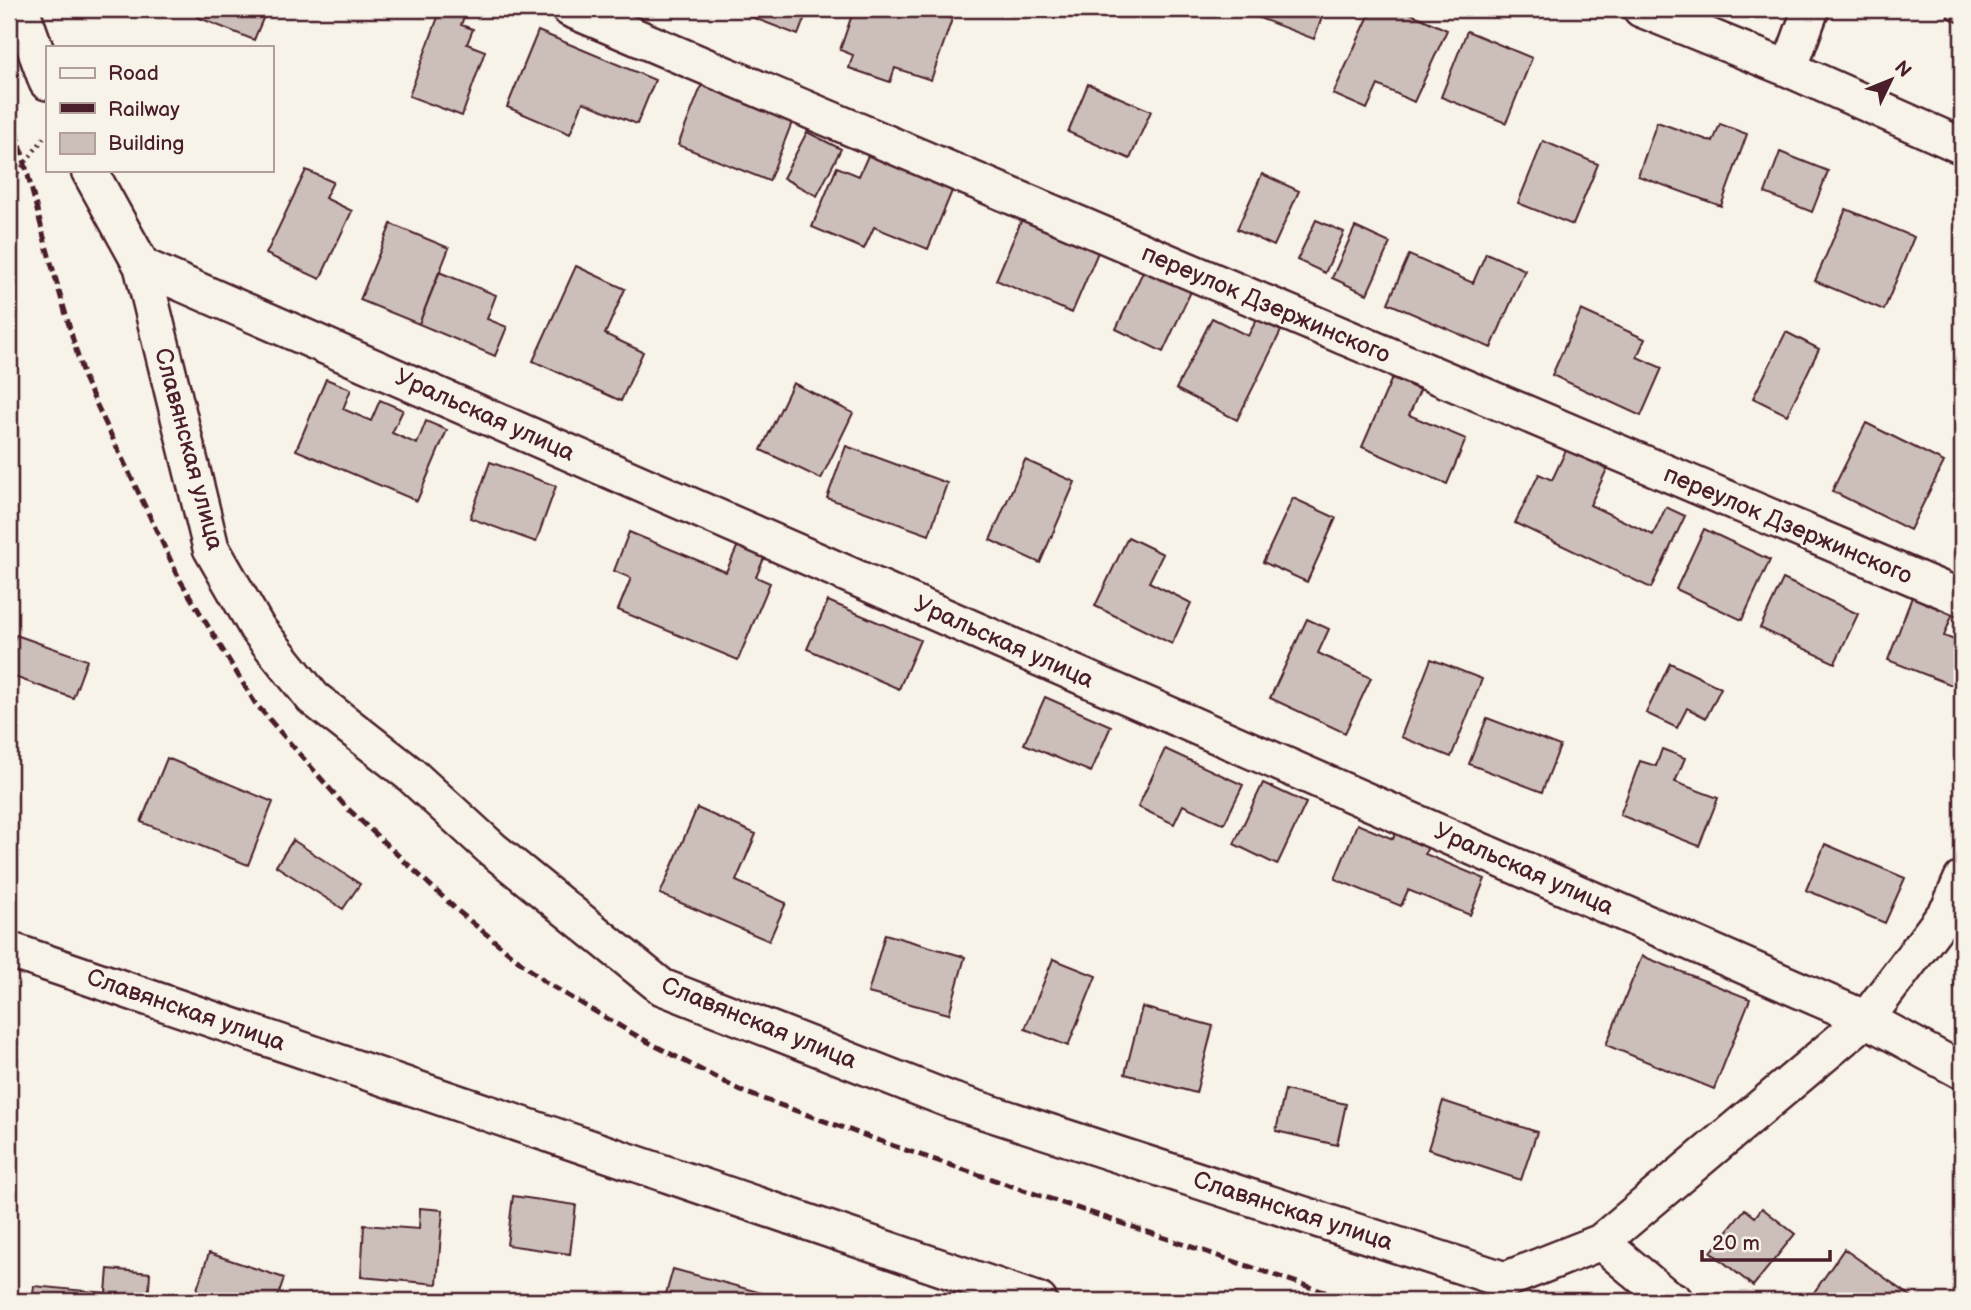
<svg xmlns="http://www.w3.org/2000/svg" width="1971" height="1310" font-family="'Balsamiq Sans',sans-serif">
  <rect width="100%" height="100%" fill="#f7f3e8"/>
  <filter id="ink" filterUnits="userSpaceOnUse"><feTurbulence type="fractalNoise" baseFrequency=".0143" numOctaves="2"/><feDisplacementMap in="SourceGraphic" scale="14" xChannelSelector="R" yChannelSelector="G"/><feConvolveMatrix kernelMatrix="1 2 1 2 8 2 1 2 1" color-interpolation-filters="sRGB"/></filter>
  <g filter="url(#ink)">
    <path fill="#ccbfb9" stroke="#4a1f2b" stroke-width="2" d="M 200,9 L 267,9 L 254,40 L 197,17 Z
      M 441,9 L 467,9 L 461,25 L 473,29 L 467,44 L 485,51 L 462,116 L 409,96 Z
      M 731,9 L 808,9 L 798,35 Z
      M 854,9 L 924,9 L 952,19 L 931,80 L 895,68 L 890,82 L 849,68 L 853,55 L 840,50 Z
      M 1236,9 L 1325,9 L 1314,39 Z
      M 1372,9 L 1401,9 L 1447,30 L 1414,102 L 1378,85 L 1367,109 L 1333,94 Z
      M 1951,9 L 1962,9 L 1962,24 L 1947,17 Z
      M 538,31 L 655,80 L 637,124 L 583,102 L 570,134 L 507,107 Z
      M 1467,31 L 1532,58 L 1506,123 L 1441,97 Z
      M 705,77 L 796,112 L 769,181 L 678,145 Z
      M 1088,84 L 1151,111 L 1130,159 L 1068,132 Z
      M 1657,122 L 1713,142 L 1720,124 L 1747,134 L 1721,206 L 1638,176 Z
      M 807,132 L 841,149 L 817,196 L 783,178 Z
      M 1543,141 L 1598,164 L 1573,225 L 1518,203 Z
      M 873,144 L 957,179 L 928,249 L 874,227 L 864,249 L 812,227 L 837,167 L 859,176 Z
      M 1780,152 L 1828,171 L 1812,212 L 1765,193 Z
      M 306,170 L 333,182 L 325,198 L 352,211 L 320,279 L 266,254 Z
      M 1262,174 L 1299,191 L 1274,246 L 1237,229 Z
      M 1846,209 L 1914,237 L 1884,310 L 1815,281 Z
      M 1025,212 L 1107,231 L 1072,313 L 996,280 Z
      M 1316,220 L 1344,232 L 1325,273 L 1297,260 Z
      M 391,224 L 449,248 L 419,324 L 360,300 Z
      M 1355,227 L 1390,243 L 1367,294 L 1332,278 Z
      M 1486,253 L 1525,270 L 1491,348 L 1388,303 L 1409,255 L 1473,283 Z
      M 1147,263 L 1194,285 L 1163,352 L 1116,329 Z
      M 576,266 L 625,289 L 605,334 L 643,352 L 621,401 L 533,361 Z
      M 439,272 L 496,295 L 487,319 L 507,327 L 495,356 L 419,324 Z
      M 1581,310 L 1645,339 L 1637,357 L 1662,368 L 1641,416 L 1552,375 Z
      M 1212,318 L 1248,336 L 1257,319 L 1281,331 L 1237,420 L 1176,389 Z
      M 1786,332 L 1819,349 L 1787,415 L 1753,398 Z
      M 1392,378 L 1420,390 L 1409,415 L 1466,439 L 1447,484 L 1362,447 Z
      M 326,379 L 351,389 L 343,409 L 371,421 L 380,400 L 403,410 L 392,433 L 417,444 L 426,421 L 447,430 L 417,501 L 296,450 Z
      M 793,383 L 853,413 L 821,479 L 761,450 Z
      M 1866,423 L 1944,462 L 1910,530 L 1832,491 Z
      M 846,446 L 947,483 L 929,535 L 827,498 Z
      M 1568,446 L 1609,465 L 1590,505 L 1653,535 L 1666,507 L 1685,516 L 1651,588 L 1515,523 L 1539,474 L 1552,480 Z
      M 1025,460 L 1075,482 L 1040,563 L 990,540 Z
      M 490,462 L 556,486 L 536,542 L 470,518 Z
      M 1293,498 L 1336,518 L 1307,582 L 1263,562 Z
      M 1704,529 L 1770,560 L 1742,620 L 1676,589 Z
      M 629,532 L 726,572 L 738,545 L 765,556 L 756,577 L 770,583 L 738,660 L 618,610 L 631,578 L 614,571 Z
      M 1128,537 L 1163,554 L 1149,582 L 1191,603 L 1172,644 L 1095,606 Z
      M 1783,579 L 1858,614 L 1835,663 L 1760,628 Z
      M 1912,597 L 1953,613 L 1944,636 L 1962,643 L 1962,689 L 1888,660 Z
      M 828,601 L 920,640 L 899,689 L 807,649 Z
      M 1307,619 L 1329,629 L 1318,653 L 1371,678 L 1345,733 L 1270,698 Z
      M 16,635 L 87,660 L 73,698 L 9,675 L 9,654 Z
      M 1431,659 L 1482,679 L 1451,757 L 1401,737 Z
      M 1670,663 L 1721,688 L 1706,718 L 1687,708 L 1677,728 L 1646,713 Z
      M 1045,697 L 1111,726 L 1091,772 L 1024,744 Z
      M 1487,718 L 1560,746 L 1542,792 L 1469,764 Z
      M 1165,749 L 1243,785 L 1224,824 L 1183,805 L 1174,824 L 1138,807 Z
      M 1662,749 L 1685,758 L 1675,782 L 1718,798 L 1699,846 L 1620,815 L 1640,761 L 1656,766 Z
      M 167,758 L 273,802 L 248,865 L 141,822 Z
      M 1263,783 L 1306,803 L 1277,865 L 1234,844 Z
      M 697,808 L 756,834 L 736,881 L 786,903 L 769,941 L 660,894 Z
      M 1401,820 L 1433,833 L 1425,854 L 1485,879 L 1470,915 L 1408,890 L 1401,906 L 1335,879 L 1357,824 L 1393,839 Z
      M 293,840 L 360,884 L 343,909 L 276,866 Z
      M 1825,844 L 1905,878 L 1885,923 L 1806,890 Z
      M 885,934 L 965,957 L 949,1014 L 868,993 Z
      M 1642,956 L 1750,999 L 1714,1089 L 1606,1045 Z
      M 1053,959 L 1096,976 L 1068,1046 L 1025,1029 Z
      M 1962,969 L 1962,990 L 1954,987 Z
      M 1142,1007 L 1213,1026 L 1196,1093 L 1125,1074 Z
      M 1285,1090 L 1346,1104 L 1337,1145 L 1276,1131 Z
      M 1443,1101 L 1537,1132 L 1521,1180 L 1428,1149 Z
      M 513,1196 L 576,1205 L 570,1254 L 507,1245 Z
      M 420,1208 L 443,1210 L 437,1284 L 361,1277 L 364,1225 L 419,1229 Z
      M 1762,1208 L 1795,1234 L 1753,1286 L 1711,1252 L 1745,1209 L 1755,1217 Z
      M 1844,1249 L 1912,1297 L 1909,1301 L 1808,1301 Z
      M 209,1253 L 284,1278 L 276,1301 L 193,1301 Z
      M 108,1269 L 150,1273 L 148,1301 L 32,1301 L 34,1286 L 106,1293 Z
      M 673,1269 L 773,1296 L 771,1301 L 664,1301 Z"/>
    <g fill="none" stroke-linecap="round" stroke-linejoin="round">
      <g stroke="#4a1f2b" stroke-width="40">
        <path id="street" d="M 21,9 L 47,82
          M 570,9 L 1962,598
          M 1641,9 L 1789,69 L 1962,146
          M 1789,69 L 1811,9
          M 89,170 L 142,266 L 1866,1019 L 1962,1071
          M 142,266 L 211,548 L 257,628 L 313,698 L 410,774 L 492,849 L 662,987 L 953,1101 L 1505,1280 L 1601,1242 L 1664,1295 L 1675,1301
          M 9,950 L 1039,1301
          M 1601,1242 L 1866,1019 L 1949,909 L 1962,879"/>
      </g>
      <path stroke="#4a1f2b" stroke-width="4.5" stroke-dasharray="2 5" stroke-linecap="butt" d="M 9,184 L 47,134"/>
      <use href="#street" stroke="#f7f3e8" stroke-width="35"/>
      <path stroke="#4a1f2b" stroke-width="5" stroke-dasharray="10 5" stroke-linecap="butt" d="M 9,102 L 46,245 L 84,378 L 180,580 L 255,703 L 345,806 L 458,911 L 545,982 L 637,1036 L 741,1091 L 894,1146 L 1351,1301"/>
    </g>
  </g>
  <g text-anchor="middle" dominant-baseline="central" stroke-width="5" stroke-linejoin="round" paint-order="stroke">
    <g font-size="24" fill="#4a1f2b" stroke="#f7f3e8">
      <text transform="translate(1266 304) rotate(23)">переулок Дзержинского</text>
      <text transform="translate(485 415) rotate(24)">Уральская улица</text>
      <text transform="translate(189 449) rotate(75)">Славянская улица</text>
      <text transform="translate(1788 525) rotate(23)">переулок Дзержинского</text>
      <text transform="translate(1004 642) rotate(24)">Уральская улица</text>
      <text transform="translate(1524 869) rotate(24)">Уральская улица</text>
      <text transform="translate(186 1010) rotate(19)">Славянская улица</text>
      <text transform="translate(759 1023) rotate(22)">Славянская улица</text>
      <text transform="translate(1293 1211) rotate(18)">Славянская улица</text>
    </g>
  </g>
  <rect width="1971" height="1310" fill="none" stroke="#f7f3e8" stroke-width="35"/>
  <rect x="18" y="18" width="1936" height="1275" fill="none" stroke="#4a1f2b" stroke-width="2.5" filter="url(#ink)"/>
  <rect x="46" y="46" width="228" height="126" fill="#f7f3e8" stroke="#b29e9c" stroke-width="2"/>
  <rect x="60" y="68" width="35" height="10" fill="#f7f3e8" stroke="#b29e9c" stroke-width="2"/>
  <text x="108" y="80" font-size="21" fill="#4a1f2b">Road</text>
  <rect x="60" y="103" width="35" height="10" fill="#4a1f2b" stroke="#b29e9c" stroke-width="2"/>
  <text x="108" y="116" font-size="21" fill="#4a1f2b">Railway</text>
  <rect x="60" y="133" width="35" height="21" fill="#ccbfb9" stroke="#b29e9c" stroke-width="2"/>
  <text x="108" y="150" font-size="21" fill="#4a1f2b">Building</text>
  <g transform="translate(1891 80) rotate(47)" stroke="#f7f3e8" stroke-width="5" paint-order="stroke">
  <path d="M0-5L12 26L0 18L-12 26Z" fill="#4a1f2b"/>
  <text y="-10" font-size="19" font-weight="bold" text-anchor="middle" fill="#4a1f2b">N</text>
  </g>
  <path d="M1702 1250v10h128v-10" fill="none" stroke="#4a1f2b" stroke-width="3.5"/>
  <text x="1712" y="1250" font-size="21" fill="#4a1f2b" stroke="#f7f3e8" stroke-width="5" paint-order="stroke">20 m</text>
</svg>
